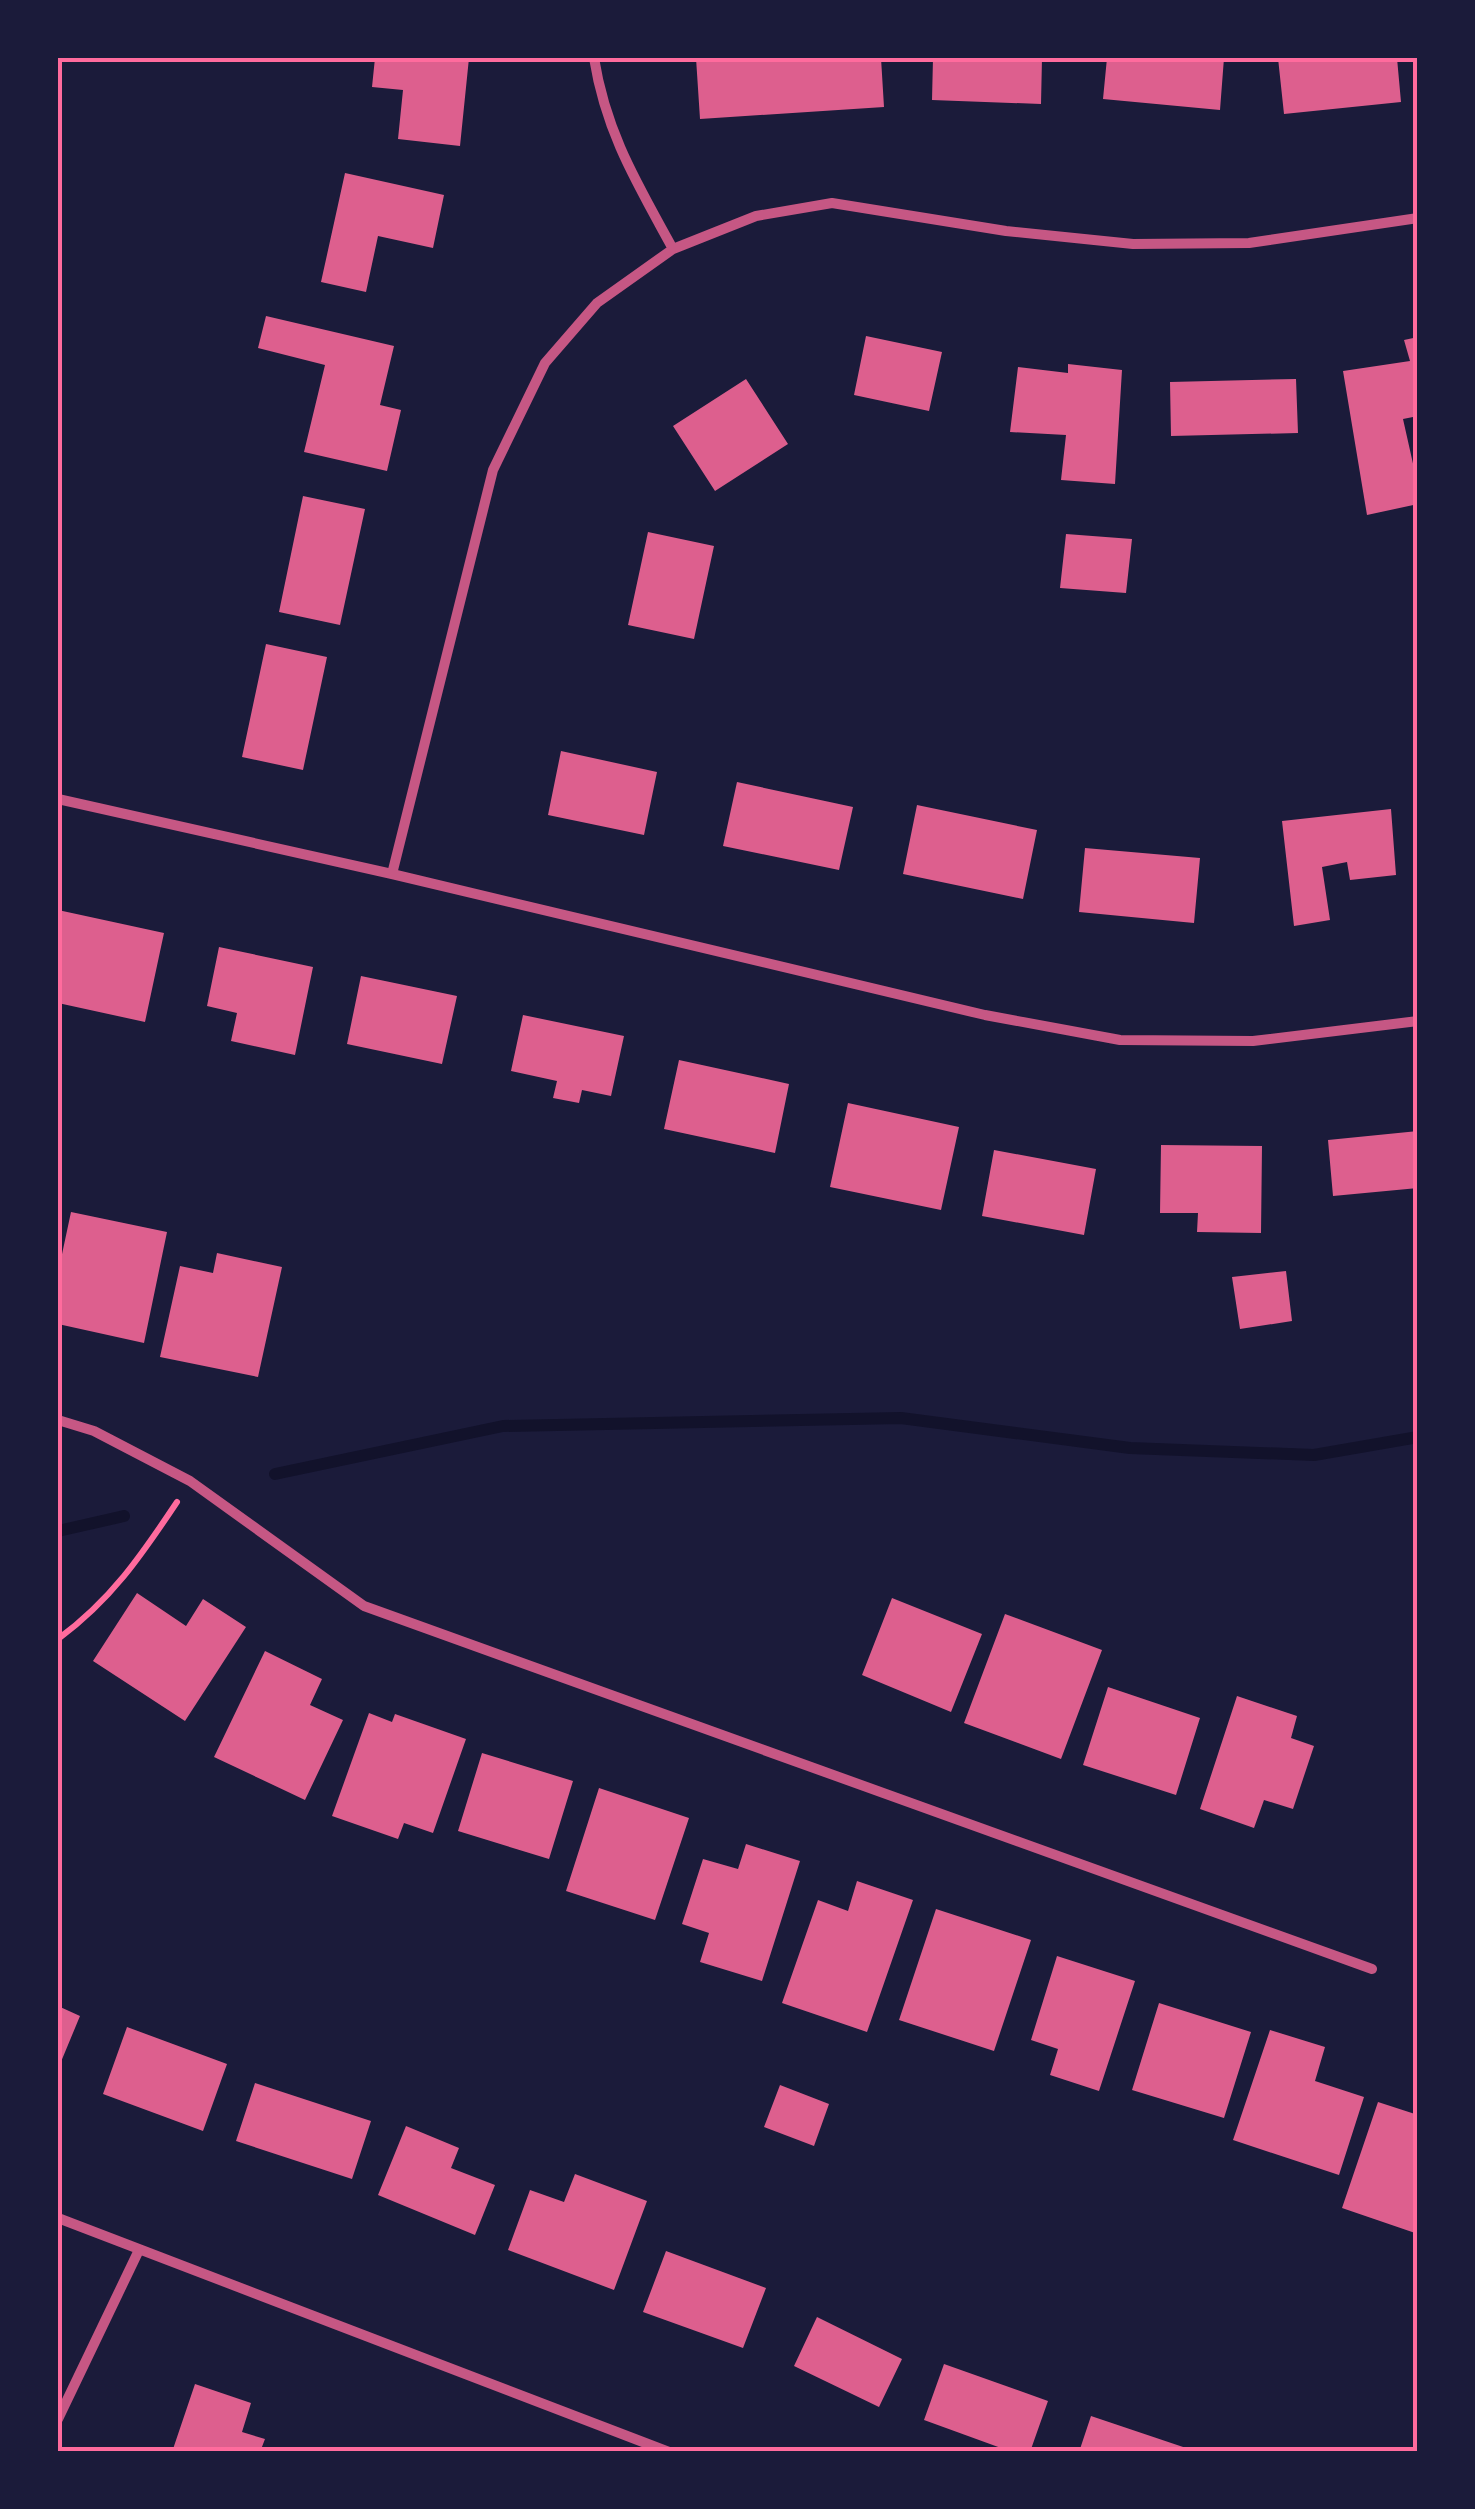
<svg xmlns="http://www.w3.org/2000/svg" width="1475" height="2509" font-family="Manrope,sans-serif">
  <rect width="100%" height="100%" fill="#1b1b3a"/>
  <g fill="none" stroke-linecap="round" stroke-linejoin="round">
    <path stroke="#12122b" stroke-width="12" d="M 275,1474 L 503,1426 L 901,1418 L 1130,1448 L 1314,1455 L 1418,1437
      M 58,1531 L 124,1516"/>
  </g>
  <path fill="#dd5f8e" d="M 375,58 L 469,58 L 460,146 L 398,139 L 403,90 L 372,87 Z
    M 696,58 L 881,58 L 884,107 L 700,119 Z
    M 933,58 L 1042,58 L 1041,104 L 932,100 Z
    M 1107,58 L 1224,58 L 1220,110 L 1103,99 Z
    M 1278,58 L 1397,58 L 1401,102 L 1284,114 Z
    M 345,173 L 444,195 L 433,248 L 378,236 L 366,292 L 321,282 Z
    M 266,316 L 394,346 L 380,405 L 401,410 L 387,471 L 304,452 L 325,365 L 258,348 Z
    M 866,336 L 942,352 L 929,411 L 854,395 Z
    M 1418,337 L 1418,416 L 1403,419 L 1418,486 L 1418,504 L 1367,515 L 1343,371 L 1410,361 L 1404,340 Z
    M 1068,364 L 1122,370 L 1115,484 L 1061,480 L 1066,435 L 1010,432 L 1018,367 L 1068,373 Z
    M 746,379 L 788,444 L 715,491 L 673,426 Z
    M 1296,379 L 1298,433 L 1171,436 L 1170,382 Z
    M 303,496 L 365,509 L 340,625 L 279,612 Z
    M 648,532 L 714,546 L 694,639 L 628,625 Z
    M 1066,534 L 1132,539 L 1126,593 L 1060,588 Z
    M 266,644 L 327,657 L 303,770 L 242,757 Z
    M 561,751 L 657,772 L 644,835 L 548,815 Z
    M 737,782 L 853,807 L 839,870 L 723,846 Z
    M 917,805 L 1037,830 L 1023,899 L 903,874 Z
    M 1391,809 L 1396,875 L 1350,880 L 1347,862 L 1322,867 L 1330,920 L 1294,926 L 1282,821 Z
    M 1085,848 L 1200,858 L 1194,923 L 1079,912 Z
    M 58,910 L 164,933 L 145,1022 L 58,1003 L 60,977 L 58,976 Z
    M 219,947 L 313,967 L 295,1055 L 231,1041 L 237,1013 L 207,1006 Z
    M 361,976 L 457,996 L 442,1064 L 347,1044 Z
    M 523,1015 L 624,1036 L 611,1096 L 582,1090 L 579,1103 L 553,1098 L 557,1081 L 511,1071 Z
    M 679,1060 L 789,1084 L 775,1153 L 664,1129 Z
    M 848,1103 L 959,1127 L 941,1210 L 830,1187 Z
    M 1418,1131 L 1418,1188 L 1333,1196 L 1328,1140 Z
    M 1161,1145 L 1262,1146 L 1261,1233 L 1197,1232 L 1198,1213 L 1160,1213 Z
    M 994,1150 L 1096,1169 L 1084,1235 L 982,1216 Z
    M 71,1212 L 167,1232 L 144,1343 L 58,1324 L 58,1273 Z
    M 217,1253 L 282,1267 L 258,1377 L 160,1357 L 180,1266 L 213,1273 Z
    M 1286,1271 L 1292,1321 L 1240,1329 L 1232,1277 Z
    M 137,1593 L 186,1626 L 203,1599 L 246,1627 L 185,1721 L 93,1661 Z
    M 892,1598 L 982,1634 L 951,1712 L 862,1675 Z
    M 1005,1614 L 1102,1650 L 1061,1759 L 964,1723 Z
    M 265,1651 L 322,1679 L 310,1705 L 343,1720 L 305,1800 L 214,1757 Z
    M 1108,1687 L 1200,1718 L 1176,1795 L 1083,1765 Z
    M 1237,1696 L 1297,1716 L 1291,1738 L 1314,1746 L 1293,1809 L 1264,1800 L 1254,1828 L 1200,1809 Z
    M 369,1713 L 392,1722 L 395,1714 L 466,1739 L 433,1833 L 404,1823 L 398,1839 L 332,1816 Z
    M 482,1753 L 573,1781 L 549,1859 L 458,1831 Z
    M 599,1788 L 689,1818 L 655,1920 L 566,1891 Z
    M 746,1844 L 800,1861 L 762,1981 L 700,1962 L 709,1933 L 682,1924 L 703,1859 L 738,1869 Z
    M 857,1881 L 913,1900 L 867,2032 L 782,2003 L 818,1900 L 848,1911 Z
    M 936,1909 L 1031,1940 L 994,2051 L 899,2020 Z
    M 1057,1956 L 1135,1981 L 1099,2091 L 1050,2075 L 1058,2049 L 1031,2040 Z
    M 1159,2003 L 1251,2032 L 1224,2118 L 1132,2090 Z
    M 58,2006 L 80,2016 L 58,2069 Z
    M 127,2027 L 227,2064 L 203,2131 L 103,2094 Z
    M 1270,2030 L 1325,2047 L 1315,2081 L 1364,2097 L 1339,2175 L 1233,2140 Z
    M 255,2083 L 371,2121 L 352,2179 L 236,2141 Z
    M 780,2085 L 829,2104 L 814,2146 L 764,2127 Z
    M 1378,2102 L 1418,2115 L 1418,2234 L 1342,2208 Z
    M 406,2126 L 459,2148 L 451,2168 L 495,2185 L 475,2235 L 378,2195 Z
    M 575,2174 L 647,2201 L 614,2290 L 508,2250 L 530,2190 L 564,2202 Z
    M 666,2251 L 766,2288 L 743,2348 L 643,2312 Z
    M 817,2317 L 902,2359 L 879,2407 L 794,2366 Z
    M 944,2364 L 1048,2401 L 1030,2452 L 1012,2452 L 924,2420 Z
    M 195,2384 L 251,2403 L 242,2432 L 265,2439 L 260,2452 L 172,2452 Z
    M 1091,2416 L 1195,2451 L 1195,2452 L 1079,2452 Z"/>
  <g fill="none" stroke-linecap="round" stroke-linejoin="round">
    <path stroke="#ff6b9d" stroke-width="6" d="M 58,1639 C 111,1600 141,1556 177,1502"/>
    <path stroke="#c65784" stroke-width="10" d="M 594,58 C 606,133 637,183 673,249
      M 58,799 L 392,874 L 985,1015 L 1120,1040 L 1253,1041 L 1418,1021
      M 392,874 L 493,470 L 545,363 L 597,303 L 673,249 L 756,216 L 832,203 L 1006,231 L 1133,244 L 1249,243 L 1418,218
      M 58,1420 L 94,1431 L 190,1481 L 364,1606 L 1372,1969
      M 58,2218 L 669,2452
      M 58,2419 L 139,2250"/>
  </g>
  <rect width="1475" height="2509" fill="none" stroke="#1b1b3a" stroke-width="120"/>
  <rect x="60" y="60" width="1355" height="2389" fill="none" stroke="#ff6b9d" stroke-width="4"/>
</svg>
